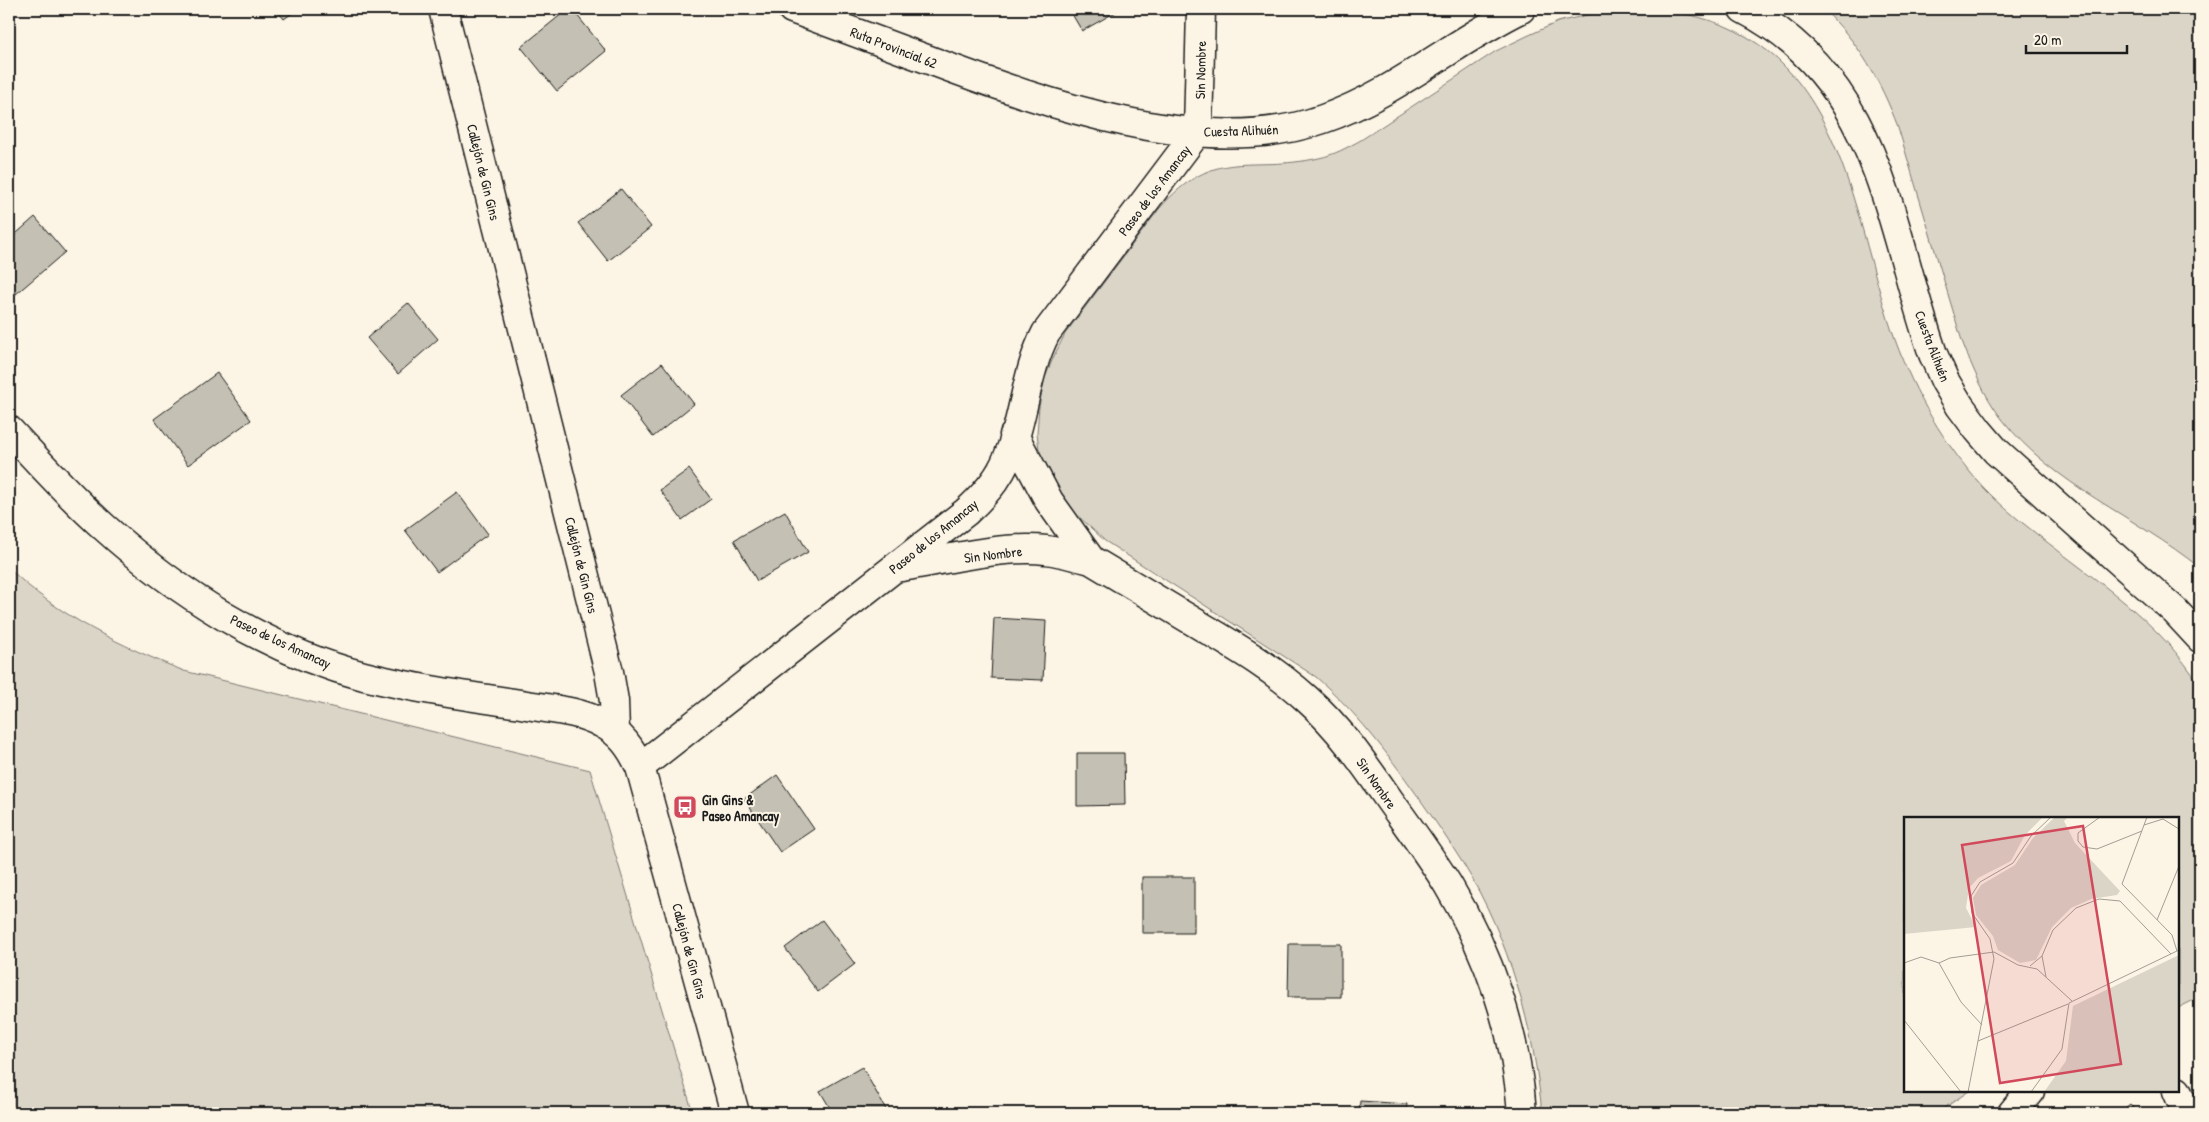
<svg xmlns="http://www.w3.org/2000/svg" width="2209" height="1122" font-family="'Patrick Hand',sans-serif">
  <rect width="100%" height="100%" fill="#fcf5e5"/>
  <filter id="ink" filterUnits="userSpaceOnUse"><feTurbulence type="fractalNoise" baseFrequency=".02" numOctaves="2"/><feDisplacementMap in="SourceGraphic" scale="10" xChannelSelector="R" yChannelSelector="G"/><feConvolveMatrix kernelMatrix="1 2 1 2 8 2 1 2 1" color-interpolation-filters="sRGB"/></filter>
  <g filter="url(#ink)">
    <path fill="#dbd5c8" stroke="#7c7872" d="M 1823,9 L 2200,9 L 2200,568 C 2136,516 2054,486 2002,419 C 1984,396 1972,367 1962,341 L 1898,127 C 1881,82 1859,42 1823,9 Z
      M 1623,10 C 1644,10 1665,10 1685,14 C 1841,45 1850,208 1892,331 C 1910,384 1938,435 1975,478 C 1994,500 2016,518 2038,535 C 2095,580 2162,623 2200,686 L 2200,997 L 2178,1008 L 2178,818 L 1905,818 L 1905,1091 L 1969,1091 L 1937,1113 L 1542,1113 C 1534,1028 1509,938 1464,865 C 1449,841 1433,818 1417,795 C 1384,749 1359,715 1316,677 L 1105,541 L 1063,502 L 1040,458 L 1037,433 L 1039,407 L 1044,380 L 1054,356 L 1065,334 L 1159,209 C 1216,144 1248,174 1319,158 C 1334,155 1348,147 1361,140 L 1496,51 L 1527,36 L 1558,22 L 1591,14 Z
      M 9,568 C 57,616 122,646 184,671 L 590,770 L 693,1113 L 9,1113 Z"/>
    <path fill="#c4c0b3" stroke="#1c1c1c" d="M 276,9 L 298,9 L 284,19 Z
      M 568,9 L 572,9 L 606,51 L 557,91 L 521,47 Z
      M 1069,9 L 1121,9 L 1082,31 Z
      M 621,189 L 651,227 L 608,261 L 578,223 Z
      M 35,217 L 65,252 L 16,294 L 9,285 L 9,240 Z
      M 408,303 L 438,339 L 398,374 L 367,338 Z
      M 662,363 L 694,404 L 653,437 L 621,395 Z
      M 217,373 L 251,420 L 188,465 L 154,419 Z
      M 689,469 L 711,499 L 682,520 L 660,490 Z
      M 457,492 L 488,534 L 437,572 L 405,530 Z
      M 785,511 L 808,552 L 757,581 L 734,540 Z
      M 994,618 L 1046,621 L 1043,680 L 991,678 Z
      M 1077,753 L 1124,753 L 1125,805 L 1077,806 Z
      M 777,775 L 814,829 L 780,852 L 744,799 Z
      M 1142,877 L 1194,877 L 1194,933 L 1142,933 Z
      M 822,920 L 855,964 L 818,992 L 785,948 Z
      M 1289,944 L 1341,944 L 1341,997 L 1288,997 Z
      M 862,1067 L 888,1113 L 833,1113 L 820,1091 Z
      M 1360,1101 L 1407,1104 L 1406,1113 L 1359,1113 Z
      M 2130,1104 L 2137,1113 L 2119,1113 Z"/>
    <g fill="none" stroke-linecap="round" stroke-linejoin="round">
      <g stroke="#1c1c1c" stroke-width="31">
        <path id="street" d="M 443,9 L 609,672 L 614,701 L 615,731
          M 1014,435 L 1049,501 L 1091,560
          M 895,568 C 941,561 1000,545 1046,550 C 1061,552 1076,556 1091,560 C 1128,582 1165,604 1201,626 C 1238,648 1275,670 1307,699 C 1340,728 1365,765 1390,801 C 1410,829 1430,856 1448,885 C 1489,953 1517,1034 1522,1113
          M 640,767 L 966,512 C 979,500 992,487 1001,471 C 1024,431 1023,377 1046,333 L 1198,131 L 1201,9
          M 2177,1091 L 2187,1113
          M 2012,1113 L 2030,1091"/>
      </g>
      <g stroke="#1c1c1c" stroke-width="31">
        <path id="secondary" d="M 792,9 C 839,26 885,44 932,61 C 1044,103 1204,161 1323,119 C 1395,94 1453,42 1521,9
          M 1743,9 C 1880,79 1888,223 1933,354 L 1945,381 L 1960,406 L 1978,430 L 1996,451 L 2175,611 L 2200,638
          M 9,430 C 40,463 70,497 104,527 C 177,593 268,651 364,676 C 416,689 468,696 521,704 C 547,709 577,710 601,723 C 621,733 631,748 640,767 L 735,1113"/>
      </g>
      <use href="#street" stroke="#fcf5e5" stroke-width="28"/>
      <use href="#secondary" stroke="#fcf5e5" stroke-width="28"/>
    </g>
  </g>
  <defs>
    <g id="bus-square" transform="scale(1.25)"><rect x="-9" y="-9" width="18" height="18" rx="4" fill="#d1495b" stroke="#fcf5e5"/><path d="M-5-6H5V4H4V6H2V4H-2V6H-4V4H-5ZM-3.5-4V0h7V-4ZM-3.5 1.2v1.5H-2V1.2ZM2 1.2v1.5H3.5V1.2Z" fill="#fff"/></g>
  </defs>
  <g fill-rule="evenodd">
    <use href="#bus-square" x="685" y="807"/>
  </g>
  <g text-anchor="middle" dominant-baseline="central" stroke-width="4" stroke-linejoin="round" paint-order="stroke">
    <g font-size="14" fill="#1c1c1c" stroke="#fcf5e5">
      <text transform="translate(894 47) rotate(21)">Ruta Provincial 62</text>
      <text transform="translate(1200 70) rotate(-89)">Sin Nombre</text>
      <text transform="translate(1241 130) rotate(-2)">Cuesta Alihuén</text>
      <text transform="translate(484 172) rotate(76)">Callejón de Gin Gins</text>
      <text transform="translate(1154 190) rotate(-53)">Paseo de los Amancay</text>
      <text transform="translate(1933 346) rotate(69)">Cuesta Alihuén</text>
      <text transform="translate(933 536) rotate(-39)">Paseo de los Amancay</text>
      <text transform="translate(993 554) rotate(-7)">Sin Nombre</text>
      <text transform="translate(582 565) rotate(76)">Callejón de Gin Gins</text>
      <text transform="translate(281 641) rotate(25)">Paseo de los Amancay</text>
      <text transform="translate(1377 783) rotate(55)">Sin Nombre</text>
      <text transform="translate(690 951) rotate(75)">Callejón de Gin Gins</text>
    </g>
    <g font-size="14" font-weight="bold" fill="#1c1c1c" stroke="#fcf5e5" text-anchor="start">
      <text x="702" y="799">Gin Gins &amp;<tspan x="702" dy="16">Paseo Amancay</tspan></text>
    </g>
  </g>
  <g transform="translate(1904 817)">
    <rect width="275" height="275" fill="#fcf5e5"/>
    <path d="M 0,0 L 139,0 L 121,18 L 107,44 L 74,61 L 65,71 L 62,91 L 72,110 L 0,117 ZM 151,0 L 164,0 L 160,4 L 171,26 L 216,74 L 213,78 L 187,82 L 167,91 L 148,110 L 132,143 L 116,146 L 94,133 L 89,119 L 72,98 L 69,81 L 77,68 L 111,48 L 129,21 ZM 275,138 L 275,275 L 140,275 L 162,244 L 169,189 Z" fill="#dbd5c8"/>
    <path fill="none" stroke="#a29e95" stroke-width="1" d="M 196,0 L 174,16 L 174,24 L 179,30 L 193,32 L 238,14M 243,0 L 218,67 L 268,118 L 273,134M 240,8 L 259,2 L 275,12M 253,103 L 275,49M 0,146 L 17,140 L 35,146 L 57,185 L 78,208M 35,146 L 46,141 L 90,135 L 114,148 L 133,152 L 168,184M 126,149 L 138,139M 142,160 L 138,139 L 149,113 L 172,91 L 195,82 L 216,84 L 267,137M 0,203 L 57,275M 74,224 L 164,187M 64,275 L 90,142 L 86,122 L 68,96 L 67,79 L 76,65 L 109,46 L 127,19 L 147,0M 127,275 L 158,232 L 165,186 L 275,133"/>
    <path fill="#d1495b" fill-opacity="0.15" stroke="#d1495b" stroke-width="2.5" d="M 179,9 L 217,247 L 96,266 L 58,28 Z"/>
    <rect width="275" height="275" fill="none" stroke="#1c1c1c" stroke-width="2.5"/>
  </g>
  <rect width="2209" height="1122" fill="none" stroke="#fcf5e5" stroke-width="30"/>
  <rect x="15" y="15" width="2179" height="1092" fill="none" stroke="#1c1c1c" stroke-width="2" filter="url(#ink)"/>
  <path d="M2026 45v8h101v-8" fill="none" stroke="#1c1c1c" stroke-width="2.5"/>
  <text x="2034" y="45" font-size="15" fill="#1c1c1c" stroke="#fcf5e5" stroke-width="4" paint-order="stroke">20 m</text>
</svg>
